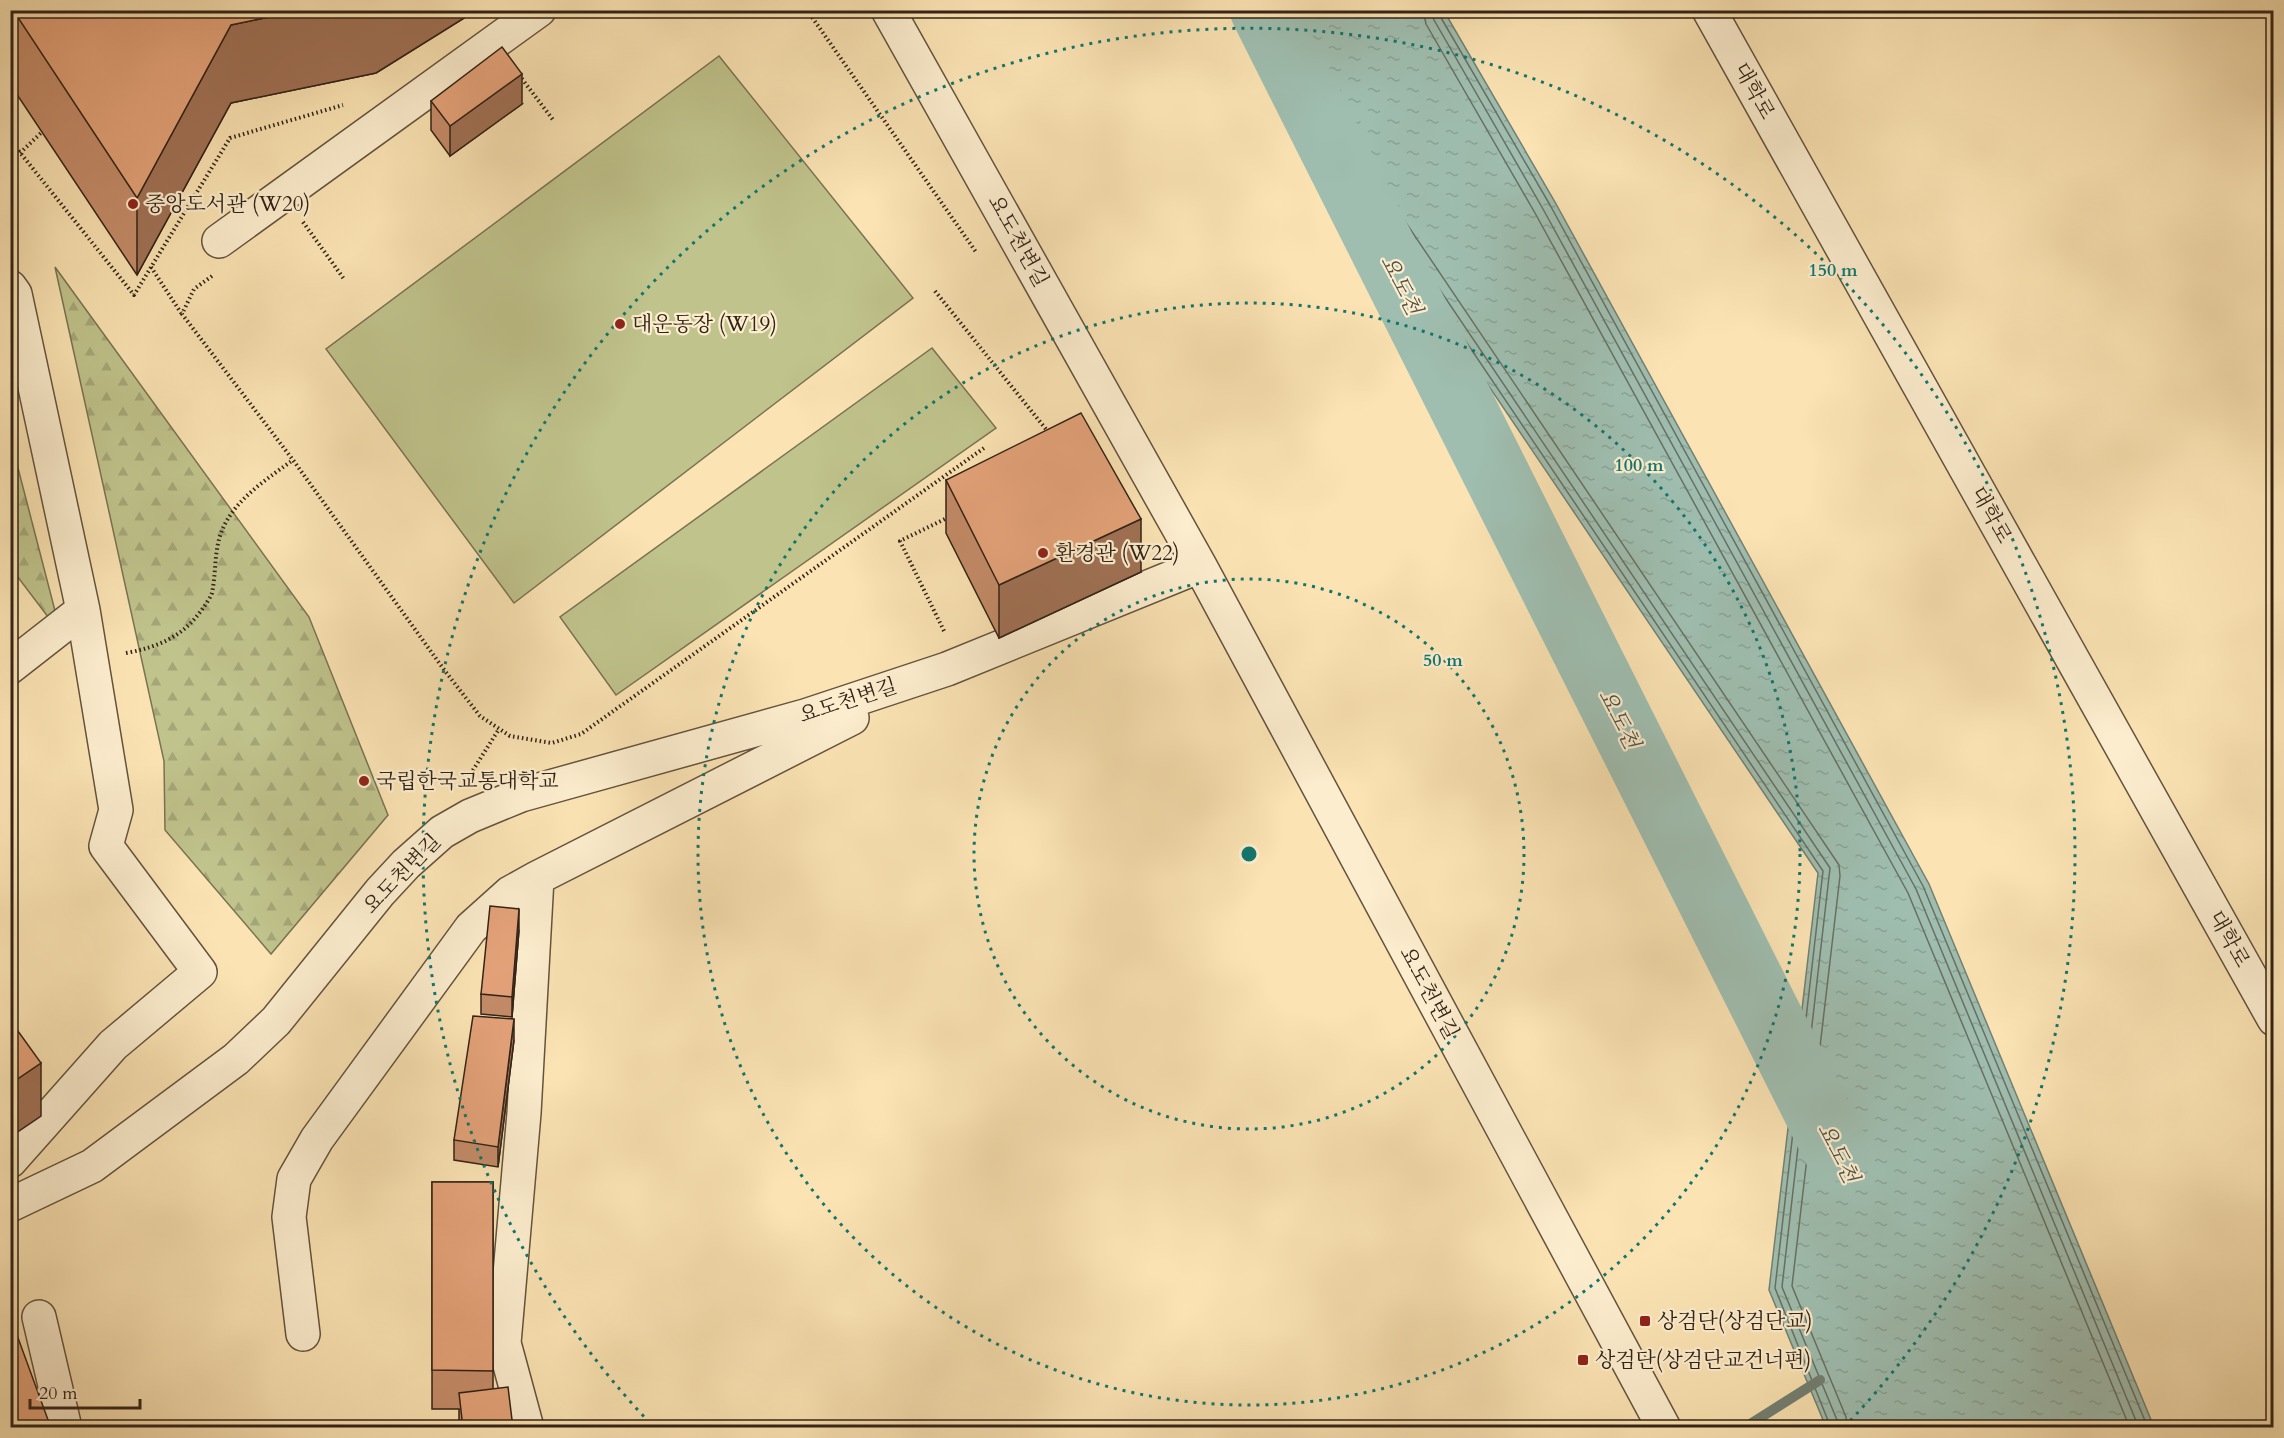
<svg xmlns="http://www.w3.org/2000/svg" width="2284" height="1438" font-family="Cardo,'Noto Serif KR',serif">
  <defs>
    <pattern id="forest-firs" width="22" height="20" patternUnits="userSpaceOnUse" patternTransform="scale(1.5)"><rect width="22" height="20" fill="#c0c38c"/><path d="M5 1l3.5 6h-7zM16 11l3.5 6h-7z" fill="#a5a778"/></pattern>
    <pattern id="water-ripples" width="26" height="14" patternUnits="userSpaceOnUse" patternTransform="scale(1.5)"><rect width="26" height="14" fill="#9fbeb0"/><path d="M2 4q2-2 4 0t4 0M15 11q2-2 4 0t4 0" fill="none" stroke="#89a397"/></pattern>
  </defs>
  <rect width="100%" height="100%" fill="#fbe3b3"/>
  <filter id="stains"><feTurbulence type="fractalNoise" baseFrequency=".00333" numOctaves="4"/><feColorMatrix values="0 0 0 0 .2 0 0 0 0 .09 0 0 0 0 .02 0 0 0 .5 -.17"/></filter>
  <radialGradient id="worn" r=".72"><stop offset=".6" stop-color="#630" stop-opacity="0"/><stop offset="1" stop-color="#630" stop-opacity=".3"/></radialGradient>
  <path fill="url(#forest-firs)" stroke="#797352" stroke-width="1.5" d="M 55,267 L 309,617 L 388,815 L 271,954 L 165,830 L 164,761 Z
    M 11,441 L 61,634 L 11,568 Z"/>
  <path fill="#c0c38c" stroke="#797352" stroke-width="1.5" d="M 719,56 L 913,298 L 514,603 L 326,349 Z
    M 932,348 L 996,428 L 616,695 L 560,617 Z"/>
  <path fill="url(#water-ripples)" stroke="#738073" stroke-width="1.5" d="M 1240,11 L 1444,11 L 1555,202 L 1929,884 L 2154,1427 L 1826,1427 L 1769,1290 L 1818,873 L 1346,175 Z"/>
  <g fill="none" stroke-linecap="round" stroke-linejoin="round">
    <path stroke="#687064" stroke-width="1.5" d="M 1247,10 L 1351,171 L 1823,871 L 1775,1288 L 1831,1428
      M 1256,10 L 1357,167 L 1830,868 L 1782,1287 L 1837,1420 L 1838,1428
      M 1267,10 L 1365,162 L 1839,865 L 1840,876 L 1792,1286 L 1846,1417 L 1847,1428
      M 1423,10 L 1426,24 L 1535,213 L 1908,893 L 2130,1428
      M 1432,10 L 1434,20 L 1543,209 L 1916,889 L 2139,1428
      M 1439,10 L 1440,16 L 1550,205 L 1923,886 L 2148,1428"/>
    <path stroke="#738073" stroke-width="10" d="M 1744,1428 L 1820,1380"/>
    <path stroke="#9fbeb0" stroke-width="66" d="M 1263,10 L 1835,1148"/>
    <g stroke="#64533e" stroke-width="36">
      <path id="minor" d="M 888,10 L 1200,566 L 1664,1428
        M 1709,10 L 2274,1019
        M 219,241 L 539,10
        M 10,287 L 15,294 L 83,610 L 116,810 L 106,846 L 200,972 L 113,1045 L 10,1161
        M 10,667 L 83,610
        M 10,1205 L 92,1166 L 236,1059 L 276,1021 L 380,892 L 406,864 L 442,832 L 470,816 L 521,795 L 805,716 L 947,669 L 1200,566
        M 39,1317 L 65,1428
        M 303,1334 L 289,1217 L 294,1179 L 317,1139 L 471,928 L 510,893 L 537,878
        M 527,1428 L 504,1343 L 524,1113 L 537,878 L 852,718"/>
    </g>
    <path stroke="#322317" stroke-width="4" stroke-dasharray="1.5 3" stroke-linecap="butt" d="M 807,10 L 976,252
      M 519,75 L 554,121
      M 10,140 L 134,295 L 230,138 L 343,105
      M 20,153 L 42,132
      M 303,222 L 344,279
      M 151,267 L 181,313
      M 212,276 L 194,289 L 182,314 L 293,460 L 445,671 L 480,716 L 510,736 L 552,743 L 581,734 L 984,448
      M 935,291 L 1049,433
      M 944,631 L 900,541 L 951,516
      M 126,653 C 159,647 184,636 203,608 C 206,604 210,598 212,593 C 217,568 213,545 226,522 C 241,495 270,477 293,460
      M 468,778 L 499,729"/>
    <use href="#minor" stroke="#fcedce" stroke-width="33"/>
  </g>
  <path fill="#c48b68" stroke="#322317" stroke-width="1.5" d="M 10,10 L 477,10 L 376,73 L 231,103 L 137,275 L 10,84 Z
    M 431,101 L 522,104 L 450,156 L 431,130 Z
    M 946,480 L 1141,572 L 999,638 L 946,533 Z
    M 519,930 L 512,1017 L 481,1014 L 481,994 Z
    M 514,1040 L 498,1167 L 454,1160 L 454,1140 Z
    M 432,1182 L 493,1182 L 493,1389 L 513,1428 L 459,1428 L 459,1409 L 432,1409 Z"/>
  <path fill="#a07155" stroke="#322317" stroke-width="1.5" d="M 302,10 L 477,10 L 376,73 L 231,103 L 137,275 L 137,198 L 231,25 Z
    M 522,74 L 522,104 L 450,156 L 450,126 Z
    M 1141,519 L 1141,572 L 999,638 L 999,585 Z
    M 519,909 L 519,930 L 512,1017 L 512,997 Z
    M 514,1019 L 514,1040 L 498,1167 L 498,1147 Z
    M 41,1063 L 41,1116 L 10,1137 L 10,1084 Z"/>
  <path fill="#e4a279" stroke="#322317" stroke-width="1.5" d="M 13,10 L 302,10 L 231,25 L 137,198 Z
    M 502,47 L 522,74 L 450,126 L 431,101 Z
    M 1081,413 L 1141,519 L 999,585 L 946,480 Z
    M 490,906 L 519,909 L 512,997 L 481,994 Z
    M 473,1016 L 514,1019 L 498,1147 L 454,1140 Z
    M 10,1020 L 41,1063 L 10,1084 Z
    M 432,1182 L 493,1182 L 493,1371 L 432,1370 Z
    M 10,1316 L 51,1428 L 10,1428 Z
    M 508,1387 L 513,1428 L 463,1428 L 459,1393 Z"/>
  <g fill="none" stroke="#0f766e" stroke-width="3" stroke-dasharray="3 6">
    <circle cx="1249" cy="854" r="275"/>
    <circle cx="1249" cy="854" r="551"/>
    <path d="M650 1423A826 826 0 1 1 1848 1423"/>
  </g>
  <g fill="#8f2418" stroke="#fcedce" stroke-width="2">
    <circle cx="133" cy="204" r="6"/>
    <circle cx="620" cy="324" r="6"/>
    <circle cx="1043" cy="553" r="6"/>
    <circle cx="364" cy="781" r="6"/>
    <rect x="1639" y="1315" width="12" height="12" rx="3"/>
    <rect x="1577" y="1354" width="12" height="12" rx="3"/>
  </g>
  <g text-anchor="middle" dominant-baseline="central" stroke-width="4.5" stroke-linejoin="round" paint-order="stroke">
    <g font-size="21" fill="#322317" stroke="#fcedce">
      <text transform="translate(1754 91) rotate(61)">대학로</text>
      <text transform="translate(1018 241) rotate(61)">요도천변길</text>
      <text transform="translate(1991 515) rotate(61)">대학로</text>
      <text transform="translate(848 701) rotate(-18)">요도천변길</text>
      <text transform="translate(402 874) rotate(-46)">요도천변길</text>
      <text transform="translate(2229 939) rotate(61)">대학로</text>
      <text transform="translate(1429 993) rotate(62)">요도천변길</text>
    </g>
    <g font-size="21" fill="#322317" stroke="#fcedce" text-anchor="start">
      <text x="145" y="204">중앙도서관 (W20)</text>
      <text x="632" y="324">대운동장 (W19)</text>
      <text x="1055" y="553">환경관 (W22)</text>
      <text x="376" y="781">국립한국교통대학교</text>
      <text x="1657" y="1321">상검단(상검단교)</text>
      <text x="1595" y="1360">상검단(상검단교건너편)</text>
    </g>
    <g font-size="22" font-style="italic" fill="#535245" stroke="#fcedce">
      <text transform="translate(1401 285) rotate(63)">요도천</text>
      <text transform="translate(1619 719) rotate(63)">요도천</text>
      <text transform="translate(1838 1153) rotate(63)">요도천</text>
    </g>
  </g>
  <circle cx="1249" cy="854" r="9" fill="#0f766e" stroke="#fcedce" stroke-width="3"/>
  <g font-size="18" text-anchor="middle" font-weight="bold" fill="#0f766e" stroke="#fcedce" stroke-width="4.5" stroke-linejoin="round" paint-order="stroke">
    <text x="1833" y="276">150 m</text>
    <text x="1639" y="471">100 m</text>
    <text x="1443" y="666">50 m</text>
  </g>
  <rect width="2284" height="1438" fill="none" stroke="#fbe3b3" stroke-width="36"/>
  <rect x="12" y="12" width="2260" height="1414" fill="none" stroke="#322317" stroke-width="3"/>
  <rect x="18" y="18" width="2248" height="1402" fill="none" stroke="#322317" stroke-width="1.5"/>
  <path d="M30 1399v9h110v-9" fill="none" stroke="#322317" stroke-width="3"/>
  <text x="39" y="1399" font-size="18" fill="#322317" stroke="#fcedce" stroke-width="4.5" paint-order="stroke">20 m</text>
  <rect width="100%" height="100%" filter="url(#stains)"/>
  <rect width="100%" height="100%" fill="url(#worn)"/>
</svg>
